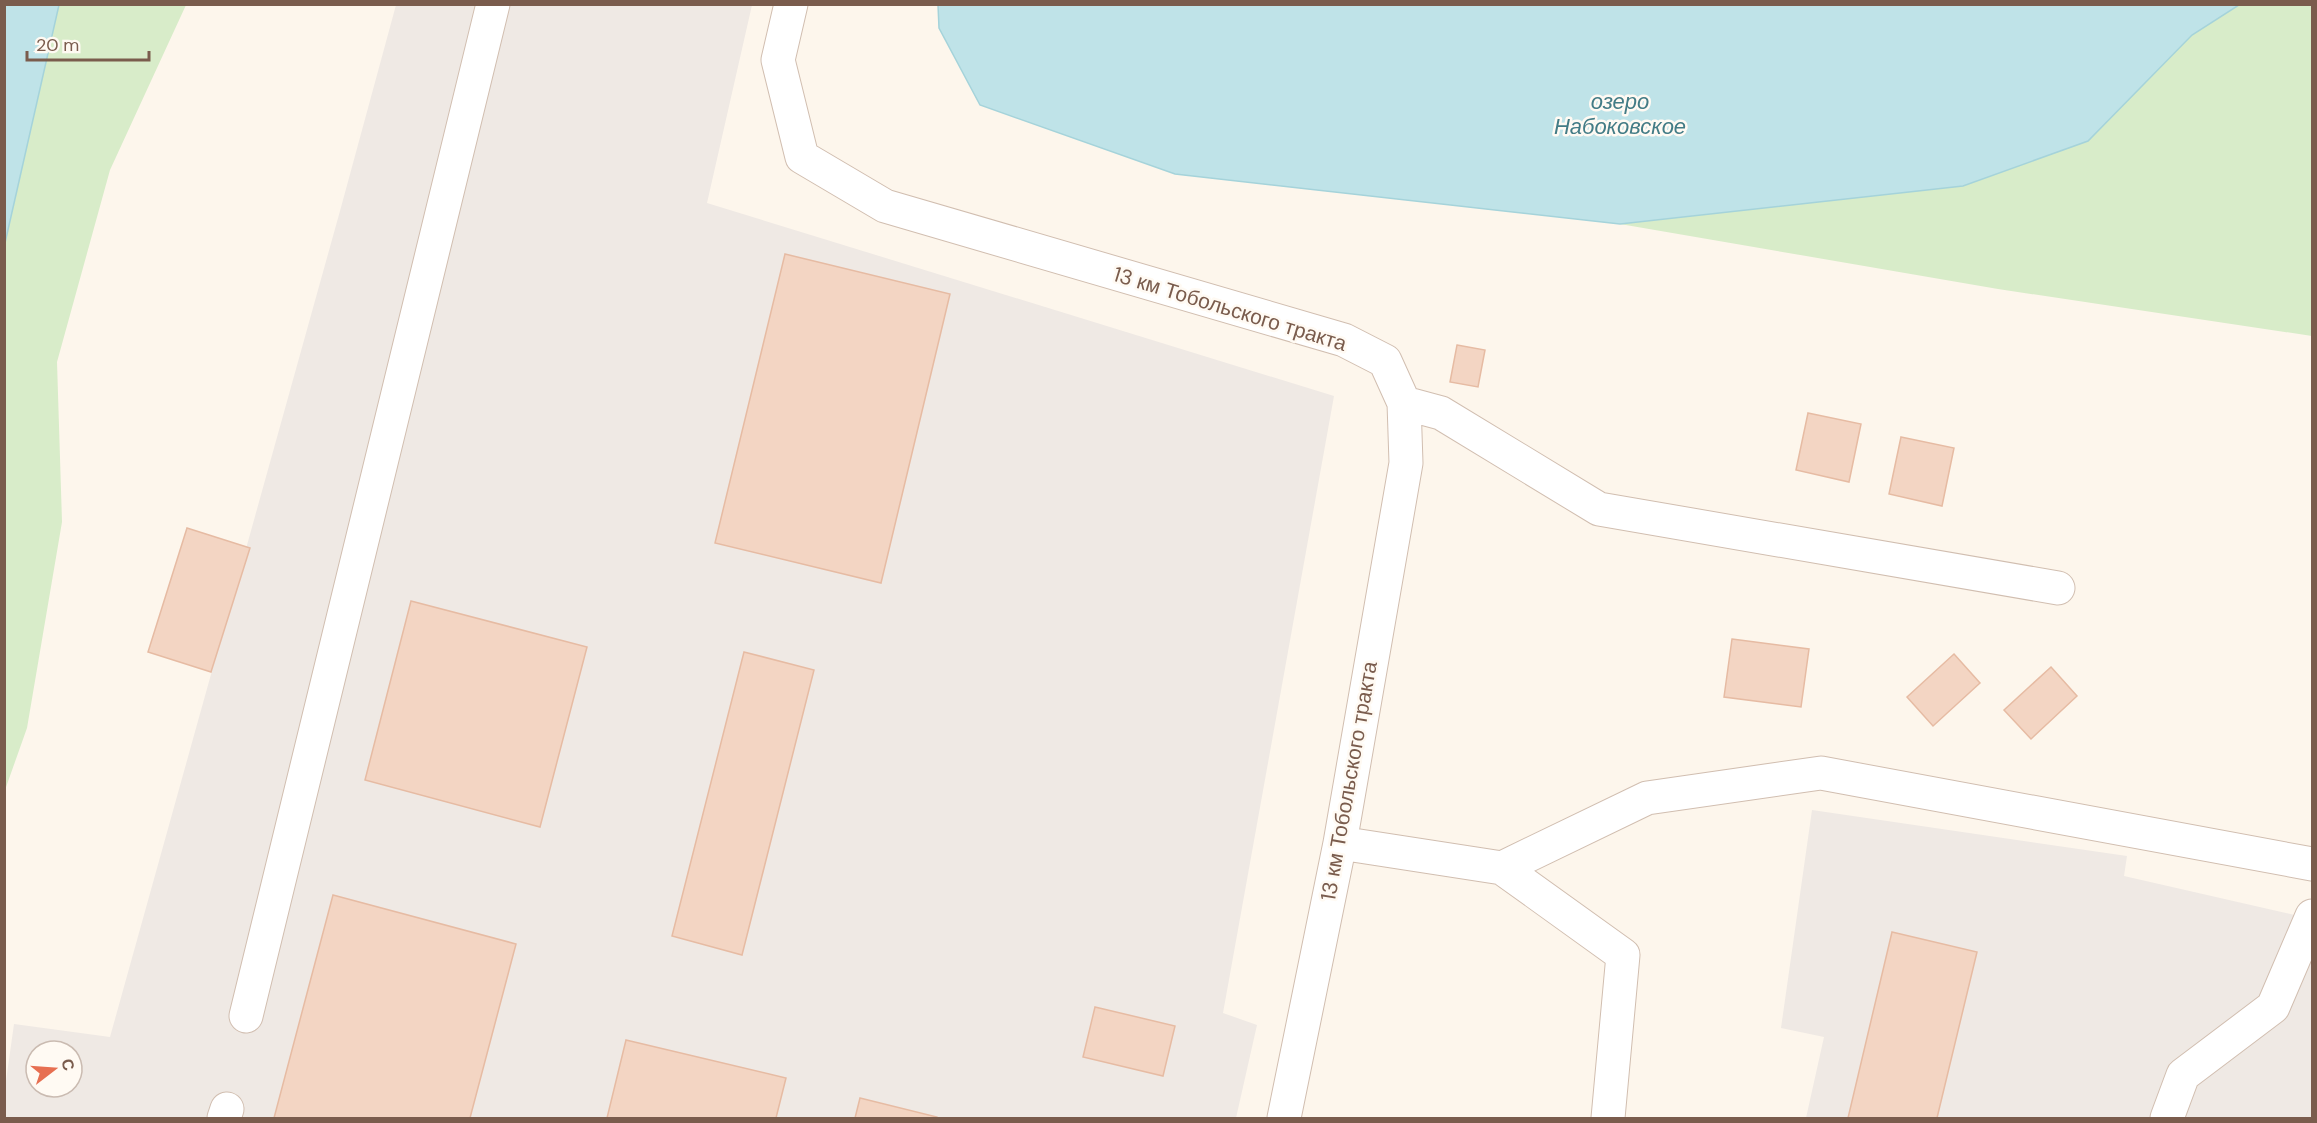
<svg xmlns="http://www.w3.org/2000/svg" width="2317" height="1123" font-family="'DM Sans',sans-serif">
  <rect width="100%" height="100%" fill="#fdf6ec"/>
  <path fill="#efe9e4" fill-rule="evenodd" d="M 396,5 L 752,5 L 707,203 L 1334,396 L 1223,1013 L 1257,1025 L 1236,1118 L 5,1118 L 5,1088 L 14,1024 L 110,1037 L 340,211 ZM 36,1051 L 72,1051 L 72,1087 L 36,1087 Z
    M 1812,810 L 2127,856 L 2124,876 L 2312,919 L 2312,1118 L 1806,1118 L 1824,1037 L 1781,1028 Z"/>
  <path fill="#d8ecc9" d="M 59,5 L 186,5 L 110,170 L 57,362 L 62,522 L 27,728 L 5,790 L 5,243 Z
    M 2239,5 L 2312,5 L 2312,336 L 1998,289 L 1620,224 L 1843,198 L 2088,141 L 2192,35 Z"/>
  <path fill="#bfe3e8" stroke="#a5d3da" stroke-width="1.5" d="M 5,4 L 59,5 L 5,243 L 4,5 Z
    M 938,5 L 938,4 L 2239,5 L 2192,35 L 2088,141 L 1963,186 L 1620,224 L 1175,174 L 980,105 L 939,28 Z"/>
  <path fill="#f3d5c3" stroke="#e6bba3" stroke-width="1.5" d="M 785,254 L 950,294 L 881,583 L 715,543 Z
    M 1457,345 L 1485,350 L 1478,387 L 1450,382 Z
    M 1808,413 L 1861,424 L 1849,482 L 1796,470 Z
    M 1901,437 L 1954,448 L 1942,506 L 1889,494 Z
    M 187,528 L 250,548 L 211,672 L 148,652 Z
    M 411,601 L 587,647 L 540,827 L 365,780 Z
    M 1732,639 L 1809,649 L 1801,707 L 1724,697 Z
    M 744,652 L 814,670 L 742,955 L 672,936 Z
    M 1954,654 L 1980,683 L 1933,726 L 1907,697 Z
    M 2051,667 L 2077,696 L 2031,739 L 2004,710 Z
    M 333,895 L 516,944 L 470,1118 L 274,1118 Z
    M 1892,932 L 1977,952 L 1937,1118 L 1848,1118 Z
    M 1095,1007 L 1175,1026 L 1163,1076 L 1083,1057 Z
    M 626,1040 L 786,1078 L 776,1118 L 607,1118 Z
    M 860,1098 L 937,1117 L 937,1118 L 855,1118 Z"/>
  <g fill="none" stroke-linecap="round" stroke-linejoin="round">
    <g stroke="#d1beb0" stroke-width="35">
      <path id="minor" d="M 791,4 L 778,60 L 802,157 L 885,206 L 1344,340 L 1385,361 L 1404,403 L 1406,463 L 1340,843 L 1284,1118
        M 1404,403 L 1441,413 L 1599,509 L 2058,588
        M 1340,843 L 1502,868 L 1647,798 L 1821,773 L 2312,864
        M 1502,868 L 1623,955 L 1608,1118
        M 246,1016 L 493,4
        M 224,1118 L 227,1109
        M 2167,1118 L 2183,1075 L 2273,1007 L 2312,916"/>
    </g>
    <use href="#minor" stroke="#fff" stroke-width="33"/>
  </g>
  <g text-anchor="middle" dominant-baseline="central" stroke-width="5" stroke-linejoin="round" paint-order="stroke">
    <g font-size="21" fill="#7a5c4d" stroke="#fffaf3">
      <text transform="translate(1230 309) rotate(17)">13 км Тобольского тракта</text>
      <text transform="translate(1349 781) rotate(-80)">13 км Тобольского тракта</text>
    </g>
    <g font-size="22" font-style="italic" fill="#437c86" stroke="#fffaf3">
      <text x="1620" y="101">озеро<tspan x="1620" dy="25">Набоковское</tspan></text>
    </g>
  </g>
  <rect width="2317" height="1123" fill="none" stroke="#7a5c4d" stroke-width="12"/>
  <g transform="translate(54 1069) rotate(73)"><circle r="28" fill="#fffaf3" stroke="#cabbb1" stroke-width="1.5"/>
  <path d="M0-4.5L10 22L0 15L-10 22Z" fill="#e76f51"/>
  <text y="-9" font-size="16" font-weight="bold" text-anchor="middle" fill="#7a5c4d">С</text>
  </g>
  <path d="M27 51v9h122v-9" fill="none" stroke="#7a5c4d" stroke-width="3"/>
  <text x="36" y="51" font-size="18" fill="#7a5c4d" stroke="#fffaf3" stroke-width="4.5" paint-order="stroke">20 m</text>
</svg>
